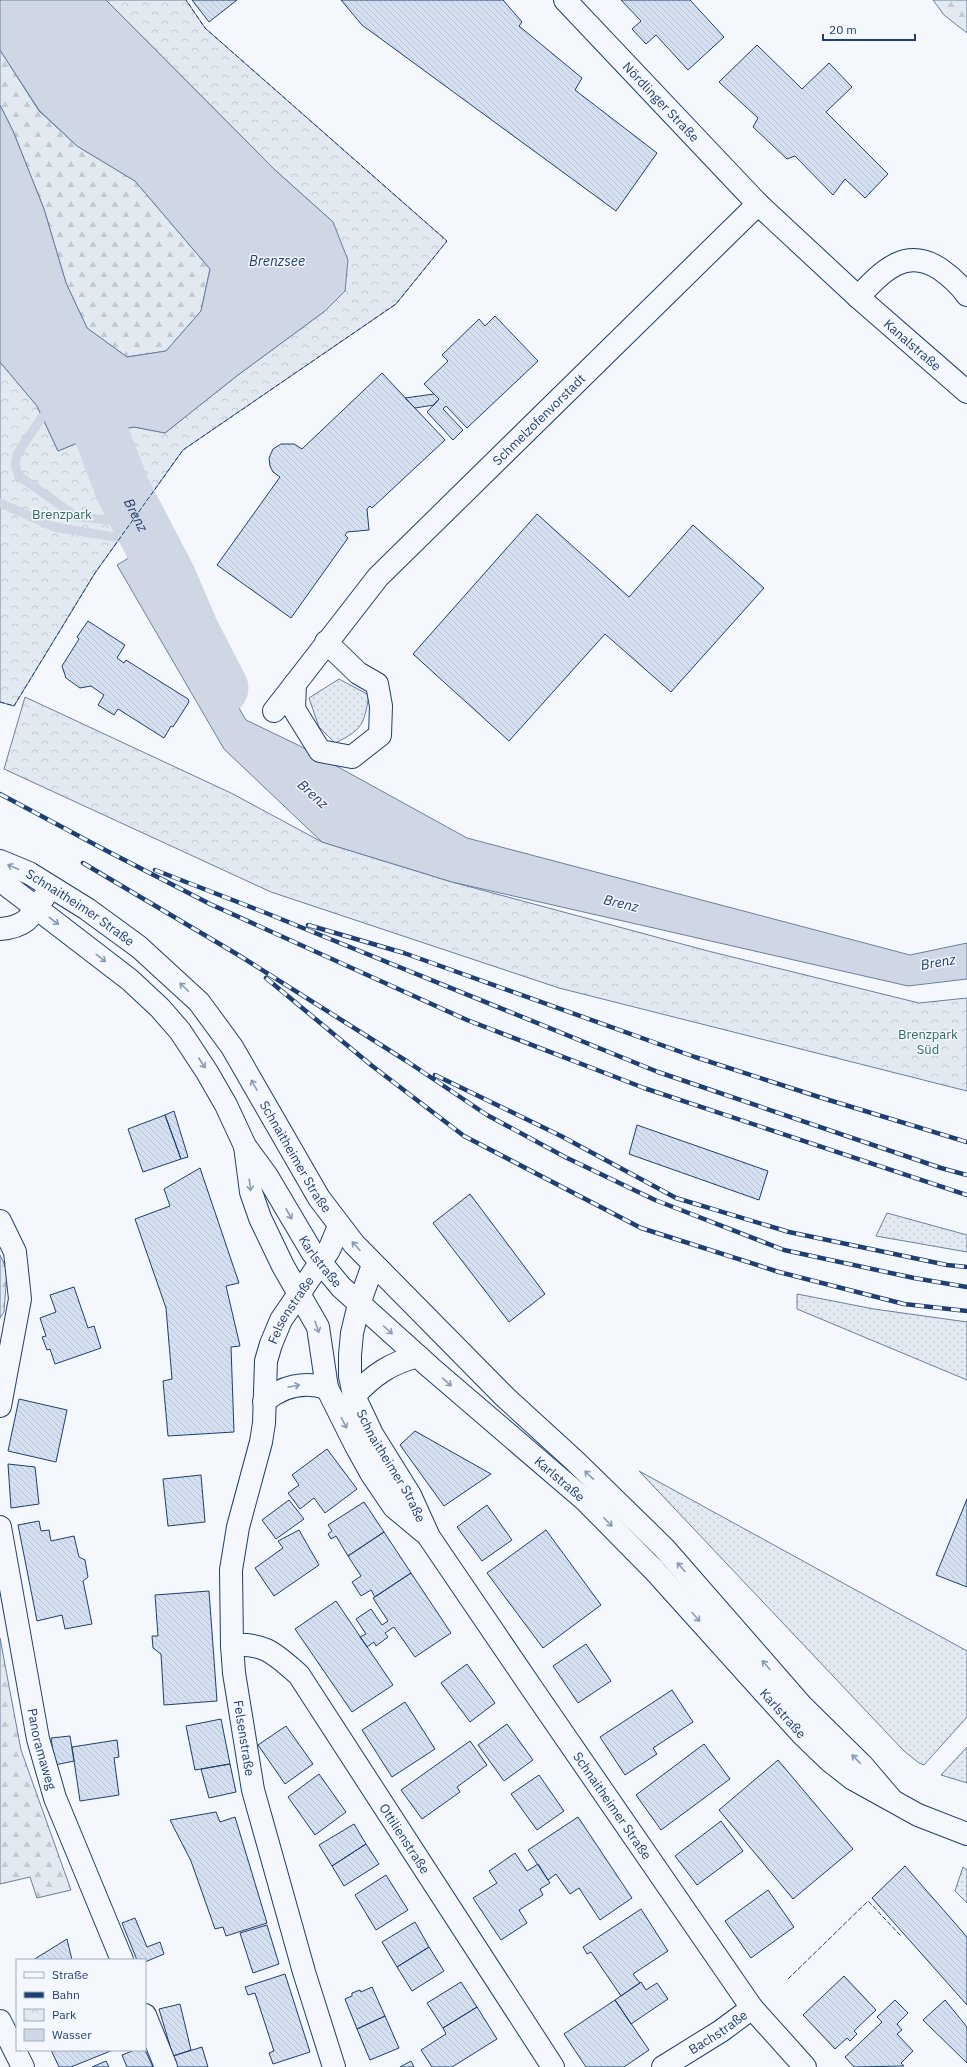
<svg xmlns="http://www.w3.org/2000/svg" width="967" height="2067" font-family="'IBM Plex Sans',sans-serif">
  <defs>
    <pattern id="grass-dots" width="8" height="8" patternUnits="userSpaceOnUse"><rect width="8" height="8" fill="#e3e9f0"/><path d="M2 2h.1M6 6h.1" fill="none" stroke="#c2c9d1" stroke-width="1.8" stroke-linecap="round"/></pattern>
    <pattern id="forest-firs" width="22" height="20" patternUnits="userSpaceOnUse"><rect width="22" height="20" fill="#e3e9f0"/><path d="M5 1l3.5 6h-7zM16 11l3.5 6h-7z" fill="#c2c9d1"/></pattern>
    <pattern id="park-crowns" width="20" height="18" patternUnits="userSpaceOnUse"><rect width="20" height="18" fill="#e3e9f0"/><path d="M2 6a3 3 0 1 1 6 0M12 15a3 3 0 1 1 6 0" fill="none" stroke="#c2c9d1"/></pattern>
    <pattern id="building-back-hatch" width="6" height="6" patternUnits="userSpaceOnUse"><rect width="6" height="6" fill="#d5e0f0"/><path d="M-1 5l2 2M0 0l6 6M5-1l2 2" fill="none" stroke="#b6c1d1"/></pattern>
  </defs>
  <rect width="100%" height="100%" fill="#f4f7fb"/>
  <path fill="url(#grass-dots)" stroke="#687fa3" d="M 339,679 L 369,695 C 364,725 362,730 335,743 L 319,727 L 309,698 Z
    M 887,1213 L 967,1235 L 967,1252 L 876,1236 Z
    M 797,1294 L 874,1309 L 967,1322 L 967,1380 L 797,1309 Z
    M 639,1471 L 967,1651 L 967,1717 L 924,1765 L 919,1763 L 904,1751 Z
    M 967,1747 L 967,1783 L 941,1775 Z
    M 963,1867 L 967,1870 L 967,1903 L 955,1891 Z"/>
  <path fill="url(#forest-firs)" stroke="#687fa3" d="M 933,0 L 967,0 L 967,33 L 944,15 Z
    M 0,50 L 39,111 L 77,146 L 135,181 L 210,269 L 201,311 L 166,351 L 127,357 L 87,328 L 66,283 L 44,209 L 13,131 L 0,105 Z
    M 0,1255 L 7,1270 L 4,1312 L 0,1318 Z
    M 0,1638 L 21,1750 L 71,1890 L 37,1898 L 30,1877 L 0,1884 Z"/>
  <path fill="url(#park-crowns)" stroke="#687fa3" d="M 106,0 L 186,0 L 205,28 L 447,241 L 396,304 L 183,450 L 95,573 L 14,706 L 0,702 L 0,362 L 37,406 L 58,451 L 101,433 L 134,427 L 165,433 L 238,375 L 325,311 L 345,291 L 333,222 L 275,170 Z
    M 25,697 L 231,793 L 322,842 L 452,882 L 708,951 L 919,1003 L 967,998 L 967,1091 L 559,988 L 271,892 L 4,769 Z"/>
  <path fill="#cfd7e4" stroke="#687fa3" d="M 0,0 L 106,0 L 275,170 L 333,222 L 348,260 L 345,291 L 325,311 L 238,375 L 165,433 L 134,427 L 101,433 L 58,451 L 37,406 L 0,362 L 0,105 L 13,131 L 44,209 L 66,283 L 87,328 L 127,357 L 166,351 L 201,311 L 210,269 L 135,181 L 77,146 L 39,110 L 0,50 Z
    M 145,548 L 246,720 L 300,746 L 467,838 L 910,955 L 967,943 L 967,979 L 908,986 L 452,882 L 322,842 L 224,749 L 117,565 Z"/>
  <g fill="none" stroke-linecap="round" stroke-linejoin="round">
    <path stroke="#cfd7e4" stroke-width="9" d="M 54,415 L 42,417 L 17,454 L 15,465 L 19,476 L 77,517 L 140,523
      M 0,503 L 54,527 L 151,543"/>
    <path stroke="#cfd7e4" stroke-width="55" id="s1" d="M 70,364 L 89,412 L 101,433 L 123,490 L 169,578 L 192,632 L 221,688"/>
  </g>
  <path fill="url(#building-back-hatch)" stroke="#1d3f73" d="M 192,0 L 237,0 L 209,22 Z
    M 341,0 L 503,0 L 522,22 L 519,26 L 582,78 L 575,90 L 657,153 L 616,211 L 362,25 Z
    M 621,0 L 690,0 L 724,37 L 688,70 L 656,35 L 646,44 L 632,29 L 641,21 Z
    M 757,45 L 802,89 L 829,63 L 852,87 L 826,112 L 888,174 L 865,198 L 845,179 L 833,195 L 795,156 L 787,159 L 753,127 L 758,118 L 719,82 Z
    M 495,316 L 538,361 L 467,428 L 446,406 L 443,409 L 463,430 L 453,440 L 427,412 L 439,399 L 424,384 L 448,361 L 442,355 L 479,319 L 485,326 Z
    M 382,373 L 445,440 L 372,508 L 370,506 L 367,509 L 369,530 L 347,532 L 345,535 L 348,538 L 291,618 L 217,565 L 280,477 L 273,472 L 270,466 L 269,458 L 273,449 L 281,444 L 294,444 L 302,449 Z
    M 434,394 L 439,399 L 434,405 L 415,408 L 405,398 Z
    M 537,514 L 629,597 L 693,525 L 764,588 L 671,692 L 605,634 L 509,741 L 413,654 Z
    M 88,621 L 125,645 L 117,658 L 124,663 L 126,660 L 188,699 L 189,702 L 173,727 L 171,726 L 164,738 L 118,709 L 114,715 L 98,705 L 104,695 L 91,686 L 80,688 L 66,678 L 62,666 L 79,639 L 77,637 Z
    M 174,1111 L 188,1157 L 181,1159 L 165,1115 Z
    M 165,1115 L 181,1159 L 143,1172 L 128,1129 Z
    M 637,1125 L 768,1171 L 759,1200 L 629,1154 Z
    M 200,1168 L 239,1283 L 226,1286 L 240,1346 L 231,1347 L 234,1432 L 168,1436 L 163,1381 L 172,1379 L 166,1308 L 135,1219 L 170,1206 L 164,1189 Z
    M 470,1194 L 545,1294 L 509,1322 L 433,1223 Z
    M 74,1287 L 88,1328 L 94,1326 L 101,1348 L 55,1364 L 50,1349 L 47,1350 L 42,1337 L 46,1336 L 40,1318 L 56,1312 L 50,1295 Z
    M 19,1399 L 67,1410 L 56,1462 L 8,1451 Z
    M 415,1431 L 491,1474 L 444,1506 L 400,1445 Z
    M 327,1449 L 357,1489 L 325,1513 L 314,1498 L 300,1509 L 288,1493 L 299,1485 L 292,1475 Z
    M 8,1464 L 35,1467 L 39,1504 L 11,1508 Z
    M 201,1475 L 205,1522 L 168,1526 L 163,1479 Z
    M 967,1499 L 967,1587 L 936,1575 Z
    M 289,1500 L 304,1519 L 276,1539 L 262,1520 Z
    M 364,1502 L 384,1532 L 348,1556 L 336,1536 L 331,1539 L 328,1534 L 332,1531 L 328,1525 Z
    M 487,1505 L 512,1540 L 482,1561 L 457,1527 Z
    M 39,1521 L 41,1531 L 49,1530 L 51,1541 L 74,1536 L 79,1557 L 85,1560 L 88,1577 L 83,1581 L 92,1624 L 65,1629 L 62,1615 L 37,1621 L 18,1525 Z
    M 299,1530 L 319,1565 L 274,1596 L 255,1568 L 283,1548 L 278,1541 Z
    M 546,1530 L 601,1605 L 543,1648 L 487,1573 Z
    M 384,1532 L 411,1573 L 375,1597 L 371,1590 L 361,1596 L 352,1582 L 361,1576 L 348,1556 Z
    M 411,1573 L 451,1633 L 415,1657 L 394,1627 L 385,1633 L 388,1637 L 376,1646 L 374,1642 L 367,1647 L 360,1637 L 366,1634 L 356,1619 L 371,1609 L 382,1625 L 388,1621 L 373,1598 Z
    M 209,1591 L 217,1701 L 164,1705 L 161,1654 L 153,1648 L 152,1636 L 158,1636 L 155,1595 Z
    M 336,1601 L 393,1685 L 352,1712 L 295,1629 Z
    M 586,1644 L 611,1681 L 578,1703 L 553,1666 Z
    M 467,1664 L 495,1703 L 470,1722 L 441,1683 Z
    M 672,1690 L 693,1722 L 653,1748 L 657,1754 L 625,1775 L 600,1737 Z
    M 405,1702 L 435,1749 L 392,1777 L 362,1730 Z
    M 221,1719 L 230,1764 L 195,1770 L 186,1726 Z
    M 507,1724 L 533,1760 L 504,1781 L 478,1745 Z
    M 286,1726 L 313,1764 L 285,1784 L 258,1745 Z
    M 70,1736 L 74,1761 L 55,1765 L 51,1738 Z
    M 117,1740 L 119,1757 L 114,1758 L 119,1795 L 80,1801 L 72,1747 Z
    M 470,1741 L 487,1765 L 457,1787 L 460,1792 L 422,1819 L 401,1790 Z
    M 704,1744 L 730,1779 L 661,1830 L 636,1795 Z
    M 778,1760 L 853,1849 L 793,1899 L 719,1810 Z
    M 230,1764 L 236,1792 L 209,1798 L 201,1769 Z
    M 319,1774 L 346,1812 L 315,1835 L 288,1797 Z
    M 539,1775 L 564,1811 L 537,1830 L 511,1794 Z
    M 216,1812 L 220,1822 L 235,1817 L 267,1923 L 226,1936 L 223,1927 L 215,1929 L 191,1861 L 170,1820 Z
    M 578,1817 L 632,1898 L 600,1920 L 579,1888 L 570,1894 L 556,1874 L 548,1880 L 528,1850 Z
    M 721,1821 L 743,1851 L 697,1885 L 675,1856 Z
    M 354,1824 L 366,1844 L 332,1866 L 319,1845 Z
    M 366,1844 L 379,1864 L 344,1886 L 332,1866 Z
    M 515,1853 L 527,1871 L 538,1864 L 550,1883 L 540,1889 L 543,1895 L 519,1910 L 527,1923 L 501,1940 L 473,1898 L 497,1883 L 489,1871 Z
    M 905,1866 L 967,1937 L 967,2005 L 872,1898 Z
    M 386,1875 L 408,1910 L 376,1930 L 355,1895 Z
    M 768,1890 L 794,1927 L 751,1958 L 725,1921 Z
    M 641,1909 L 668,1951 L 633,1974 L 640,1983 L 621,1996 L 591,1952 L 587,1954 L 583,1947 Z
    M 135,1918 L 147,1947 L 160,1942 L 164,1954 L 145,1962 L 145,1960 L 137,1960 L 122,1923 Z
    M 415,1922 L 429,1947 L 397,1967 L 382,1942 Z
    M 267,1925 L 279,1964 L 253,1973 L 240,1933 Z
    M 67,1939 L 72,1960 L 33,1960 Z
    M 429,1947 L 444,1971 L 412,1991 L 397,1967 Z
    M 285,1974 L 310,2052 L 273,2064 L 269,2053 L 274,2051 L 255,1993 L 248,1995 L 245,1987 Z
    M 844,1976 L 876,2010 L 854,2031 L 857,2034 L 850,2041 L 847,2038 L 835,2049 L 803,2015 Z
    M 461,1982 L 477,2007 L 443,2028 L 427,2003 Z
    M 641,1982 L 646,1990 L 657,1983 L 668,1999 L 631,2024 L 615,2000 Z
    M 372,1987 L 385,2016 L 357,2029 L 345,1999 L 352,1996 L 352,1993 L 360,1990 L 361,1992 Z
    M 615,2000 L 649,2050 L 624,2067 L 586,2067 L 564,2034 Z
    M 895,2000 L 908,2013 L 897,2024 L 902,2030 L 897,2034 L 913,2051 L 901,2063 L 904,2066 L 854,2067 L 845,2057 L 882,2022 L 877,2017 Z
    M 945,2000 L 967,2027 L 967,2063 L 923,2020 Z
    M 180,2004 L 191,2050 L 173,2056 L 159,2009 Z
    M 477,2007 L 497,2039 L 452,2067 L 432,2067 L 421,2050 L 446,2034 L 443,2028 Z
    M 385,2016 L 399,2048 L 370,2060 L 357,2029 Z
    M 202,2047 L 208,2067 L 176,2067 L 173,2056 Z
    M 51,2050 L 113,2050 L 71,2067 L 59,2067 Z
    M 135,2050 L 145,2050 L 153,2067 L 127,2067 L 122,2055 Z
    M 106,2061 L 109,2067 L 92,2067 Z
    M 411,2061 L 414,2067 L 400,2067 Z"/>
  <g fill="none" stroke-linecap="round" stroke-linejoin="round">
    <g stroke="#1d3f73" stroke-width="24">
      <g id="minor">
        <path d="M 858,297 C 882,272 905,246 940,269 C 950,276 960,285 967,295"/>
        <path id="s2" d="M 326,642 L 358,673 L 377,684 L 381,706 L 380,735 L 352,757 L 320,751 L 294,709 L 295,684 L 378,577 L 758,204"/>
        <path d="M 274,711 L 295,684"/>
        <path id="s3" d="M 0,861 L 29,873 L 87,909 L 139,947 L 199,1002 L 232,1047 L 319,1198 L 354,1244 L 505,1397 L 575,1461 L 664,1548 L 801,1705 L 862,1765 L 891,1799"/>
        <path d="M 0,880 L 130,980 L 160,1008 L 180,1031 L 207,1072 L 226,1105 L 245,1146 L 251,1192 L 260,1218 L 283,1266 L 318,1327 L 327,1388 L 356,1446 L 371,1473 L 394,1507 L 424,1532"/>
        <path d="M 0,929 C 26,927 31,917 44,897"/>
        <path id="s4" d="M 245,1146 L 267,1176 L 312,1252 L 341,1287 L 431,1368 L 586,1501 L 654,1570 L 801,1733 L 830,1761 L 853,1779 L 918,1815 L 967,1834"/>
        <path d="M 0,1221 L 15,1252 L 20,1299 L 0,1406"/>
        <path id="s5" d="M 373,1265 L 359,1304 L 352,1333 L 350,1355 L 350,1376 L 354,1396 L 372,1434 L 410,1495 L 429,1537 L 533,1690 L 752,2008 L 805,2067"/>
        <path d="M 354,1396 C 373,1375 391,1363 418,1356"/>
        <path d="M 264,1402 C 282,1386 304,1381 327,1388"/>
        <path id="s6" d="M 0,1527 L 38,1739 L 55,1798 L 122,1960"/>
        <path id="s7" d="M 232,1645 C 266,1643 275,1654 299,1675 L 553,2067"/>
        <path d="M 145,2015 L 166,2067"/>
        <path d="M 0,2021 L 23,2067"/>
        <path id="s8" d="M 334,2067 L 304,1972 L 253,1790 L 234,1673 L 232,1645 L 231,1570 L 238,1527 L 261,1442 L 264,1423 L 266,1361 L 271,1344 L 281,1320 L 329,1250 L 339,1226"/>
        <path id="s9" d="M 663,2067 L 721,2031 L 752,2008"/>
      </g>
    </g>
    <g stroke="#1d3f73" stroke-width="24">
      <g id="major">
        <path id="s10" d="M 565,0 L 758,204 L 858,297 L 967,392"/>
      </g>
    </g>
    <use href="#minor" stroke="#f4f7fb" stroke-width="22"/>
    <use href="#major" stroke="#f4f7fb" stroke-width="22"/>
    <g stroke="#1d3f73" stroke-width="4.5">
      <path id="rail" d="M 0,794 L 107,851 L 210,904 L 467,1020 L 644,1088 L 967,1195
        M 83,863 L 240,956 L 408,1062 L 487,1115 L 565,1157 L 655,1200 L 784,1250 L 914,1278 L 967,1287
        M 155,870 L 266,913 L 658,1072 L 941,1168 L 967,1175
        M 308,925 L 404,953 L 695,1057 L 819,1097 L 967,1142
        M 266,978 L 371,1065 L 464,1136 L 641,1228 L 779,1272 L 904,1304 L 967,1311
        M 435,1075 L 561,1136 L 676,1198 L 789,1232 L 947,1265 L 967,1267"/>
    </g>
    <use href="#rail" stroke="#f4f7fb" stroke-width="3" stroke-dasharray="9" stroke-linecap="butt"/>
    <path stroke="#1d3f73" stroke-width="1" stroke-dasharray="5 2" stroke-linecap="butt" d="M 0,702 L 14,706 L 95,573 L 183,450 L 396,304 L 447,241 L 205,28 L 186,0
      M 788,1979 L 868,1901 L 901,1936"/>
  </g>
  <defs><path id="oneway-shaft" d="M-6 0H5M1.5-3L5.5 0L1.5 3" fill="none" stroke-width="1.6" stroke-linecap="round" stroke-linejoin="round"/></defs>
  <g stroke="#889bb7">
    <use href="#oneway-shaft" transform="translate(13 867) rotate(-157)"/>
    <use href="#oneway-shaft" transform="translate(54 921) rotate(37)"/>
    <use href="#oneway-shaft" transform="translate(101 958) rotate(38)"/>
    <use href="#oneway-shaft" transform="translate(184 987) rotate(-136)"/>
    <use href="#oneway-shaft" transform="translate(202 1063) rotate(57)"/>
    <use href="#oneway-shaft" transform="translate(254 1085) rotate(-120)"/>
    <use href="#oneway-shaft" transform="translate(250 1185) rotate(82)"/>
    <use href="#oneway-shaft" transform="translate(289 1214) rotate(61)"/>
    <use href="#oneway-shaft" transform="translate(356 1246) rotate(-132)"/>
    <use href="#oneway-shaft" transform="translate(317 1327) rotate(71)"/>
    <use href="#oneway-shaft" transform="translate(388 1330) rotate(42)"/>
    <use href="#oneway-shaft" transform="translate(447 1382) rotate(41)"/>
    <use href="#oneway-shaft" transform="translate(294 1386) rotate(-12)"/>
    <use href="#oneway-shaft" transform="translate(344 1423) rotate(63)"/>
    <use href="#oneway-shaft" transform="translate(589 1475) rotate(-136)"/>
    <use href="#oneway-shaft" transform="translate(608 1522) rotate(45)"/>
    <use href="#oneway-shaft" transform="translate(681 1567) rotate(-132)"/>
    <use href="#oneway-shaft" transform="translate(696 1617) rotate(48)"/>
    <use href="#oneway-shaft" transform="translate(766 1665) rotate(-131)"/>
    <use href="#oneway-shaft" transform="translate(856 1759) rotate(-134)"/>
  </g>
  <g text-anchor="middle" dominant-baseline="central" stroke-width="3" stroke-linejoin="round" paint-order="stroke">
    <g font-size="13" fill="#1d3f73" stroke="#f4f7fb">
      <text stroke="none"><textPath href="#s10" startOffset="140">Nördlinger Straße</textPath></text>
      <text stroke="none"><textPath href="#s10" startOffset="490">Kanalstraße</textPath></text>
      <text stroke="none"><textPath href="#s2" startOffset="621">Schmelzofenvorstadt</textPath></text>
      <text stroke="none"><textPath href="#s3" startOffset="93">Schnaitheimer Straße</textPath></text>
      <text stroke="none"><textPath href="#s3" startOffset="428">Schnaitheimer Straße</textPath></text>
      <text stroke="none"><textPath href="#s4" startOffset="138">Karlstraße</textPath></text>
      <text stroke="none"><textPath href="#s8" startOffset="780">Felsenstraße</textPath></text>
      <text stroke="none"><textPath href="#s5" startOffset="214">Schnaitheimer Straße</textPath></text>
      <text stroke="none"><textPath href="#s4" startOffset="462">Karlstraße</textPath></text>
      <text stroke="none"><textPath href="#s4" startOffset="786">Karlstraße</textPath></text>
      <text transform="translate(244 1738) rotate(81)">Felsenstraße</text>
      <text stroke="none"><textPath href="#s6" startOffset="226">Panoramaweg</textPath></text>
      <text stroke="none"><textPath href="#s5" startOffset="620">Schnaitheimer Straße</textPath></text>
      <text stroke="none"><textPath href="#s7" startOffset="271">Ottilienstraße</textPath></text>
      <text stroke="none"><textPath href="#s9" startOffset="65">Bachstraße</textPath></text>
    </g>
    <g font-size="13" fill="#2c6c60" stroke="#f4f7fb">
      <text x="62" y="514">Brenzpark</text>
      <text x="928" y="1034">Brenzpark<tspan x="928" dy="15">Süd</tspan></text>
    </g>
    <g font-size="14" font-style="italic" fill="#1d3f73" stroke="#f4f7fb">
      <text x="277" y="261">Brenzsee</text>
      <text stroke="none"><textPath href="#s1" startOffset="165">Brenz</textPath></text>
      <text transform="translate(313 794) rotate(42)">Brenz</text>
      <text transform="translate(621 903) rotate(13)">Brenz</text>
      <text transform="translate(938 962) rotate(-10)">Brenz</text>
    </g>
  </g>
  <rect x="16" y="1959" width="130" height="92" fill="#f4f7fb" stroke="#9eadc5"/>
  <rect x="24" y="1972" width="20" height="6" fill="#f4f7fb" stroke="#9eadc5"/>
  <text x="52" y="1979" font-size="12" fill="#1d3f73">Straße</text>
  <rect x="24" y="1992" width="20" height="6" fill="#1d3f73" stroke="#9eadc5"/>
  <text x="52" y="1999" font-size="12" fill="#1d3f73">Bahn</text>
  <rect x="24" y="2009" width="20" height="12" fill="url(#park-crowns)" stroke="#9eadc5"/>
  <text x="52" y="2019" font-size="12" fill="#1d3f73">Park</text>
  <rect x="24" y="2029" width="20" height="12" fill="#cfd7e4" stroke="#9eadc5"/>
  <text x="52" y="2039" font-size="12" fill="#1d3f73">Wasser</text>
  <path d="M823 34v6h92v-6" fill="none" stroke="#1d3f73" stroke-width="2"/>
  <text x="829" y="34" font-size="12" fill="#1d3f73" stroke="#f4f7fb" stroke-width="3" paint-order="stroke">20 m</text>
</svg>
